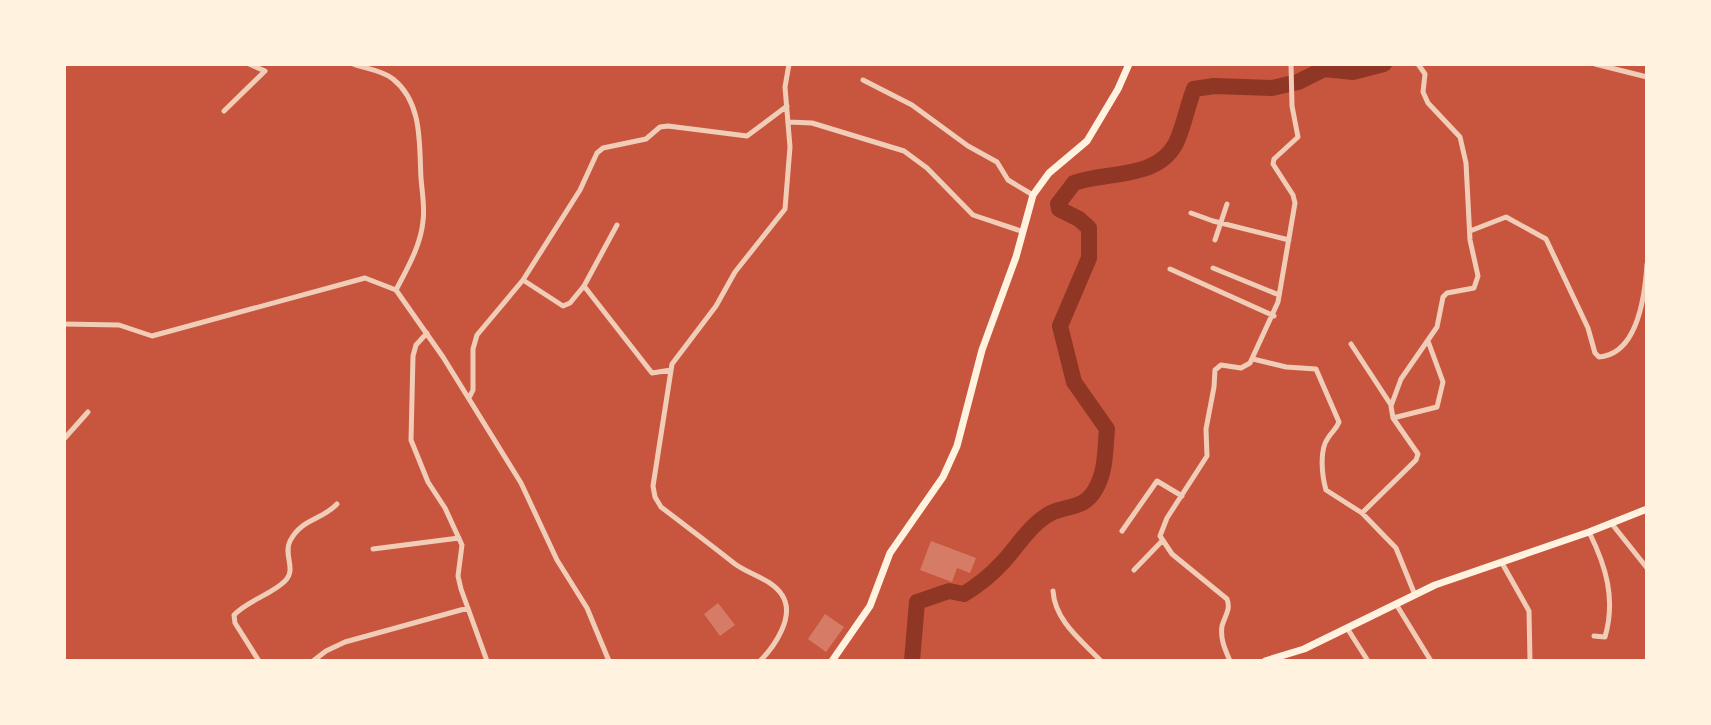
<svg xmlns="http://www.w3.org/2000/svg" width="1711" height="725" font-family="Poppins,sans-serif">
  <rect width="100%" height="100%" fill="#c8553d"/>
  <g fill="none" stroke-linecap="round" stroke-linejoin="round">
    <path stroke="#8f3625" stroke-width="16" d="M 912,661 L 917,602 L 949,591 L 964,594 C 977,586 993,573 1003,562 C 1018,546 1031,523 1051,513 C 1068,505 1084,509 1095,490 C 1106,472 1105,450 1107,429 L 1074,382 L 1060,326 L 1089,258 L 1089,228 L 1079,219 L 1059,209 L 1058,204 L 1074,183 C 1106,171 1157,180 1176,143 C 1184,126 1187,107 1194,89 L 1214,86 L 1272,88 L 1298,82 L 1324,69 L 1353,72 L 1384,64"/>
  </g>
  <path fill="#d67c66" d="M 931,541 L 976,558 L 970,573 L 957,568 L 952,582 L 920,570 Z
    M 718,603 L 735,625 L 720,636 L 704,614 Z
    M 825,614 L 844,627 L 826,652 L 808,639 Z"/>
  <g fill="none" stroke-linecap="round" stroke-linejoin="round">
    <path stroke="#f1ccb7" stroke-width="5" d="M 353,64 C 366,69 382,70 393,79 C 423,103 419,144 421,178 C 422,192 425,207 423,221 C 421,245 407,269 396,290
      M 1595,64 L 1647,77
      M 863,80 L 912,105 L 968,146 L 997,162 L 1008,180 L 1033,195
      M 224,111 L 265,71 L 249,64
      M 789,122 L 812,123 L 904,151 L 927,168 L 973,215 L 1021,231
      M 1191,213 L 1213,221 L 1289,240
      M 617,225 L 584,286 L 652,373 L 671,370
      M 1470,231 L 1506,217 L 1546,239 L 1588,328 L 1595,353 L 1599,357 C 1638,354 1645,295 1647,264
      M 1215,240 L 1227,204
      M 1213,268 L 1279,295
      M 1170,269 L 1274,316
      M 523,280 L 563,306 L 570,303 L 584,286
      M 64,324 L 119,325 L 152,336 L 365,278 L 396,290 L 443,357 L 521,483 L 557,560 L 587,608 L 609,661
      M 427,333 L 416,345 L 413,356 L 411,440 L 428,482 L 445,508 L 462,545 L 458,576 L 461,589 L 487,661
      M 1351,344 L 1391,405
      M 1253,359 L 1286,367 L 1316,369 L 1339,422 C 1336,430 1332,431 1328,438 C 1319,450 1322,476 1326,490 L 1362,513 L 1396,548 L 1415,595
      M 469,398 L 473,390 L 473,349 L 477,335 L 523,280 L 580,190 L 597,153 L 603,148 L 646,139 L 660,127 L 668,126 L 747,136 L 787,106
      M 1393,418 L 1437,407 L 1443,382 L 1428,341
      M 64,439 L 88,412
      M 1362,513 L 1416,460 L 1418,454 L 1393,418 L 1391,406 L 1401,379 L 1437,327 L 1443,297 L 1447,293 L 1474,288 L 1478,276 L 1470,240 L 1466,163 L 1460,137 L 1428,103 L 1423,92 L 1425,74 L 1418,64
      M 1612,524 L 1647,568
      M 1122,531 L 1157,481 L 1182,496
      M 1589,532 C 1606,566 1616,599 1605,637 L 1594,636
      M 373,549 L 459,538
      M 1502,563 L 1529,611 L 1530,661
      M 1134,570 L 1162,541
      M 1053,591 C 1055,621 1081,640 1101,661
      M 1396,604 L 1431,661
      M 1347,628 L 1368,661
      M 259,661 L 235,623 L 234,615 C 248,600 271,595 285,581 C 297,569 283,555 290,541 C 302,518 321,521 337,504
      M 313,661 L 326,651 L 345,642 L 468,608
      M 760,661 C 774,647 796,616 782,595 C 772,579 750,575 735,564 C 711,545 686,526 661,507 L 655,497 L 653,486 L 672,364 L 716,306 L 735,272 L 785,209 L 790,147 L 785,87 L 789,64
      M 1230,661 C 1225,649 1220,639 1222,626 C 1225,615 1231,610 1227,599 L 1172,554 L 1160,536 L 1167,518 L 1207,456 L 1206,429 L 1214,387 L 1215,370 L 1221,365 L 1241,368 L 1250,363 L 1278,302 L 1295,203 L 1293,195 L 1273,164 L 1274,159 L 1298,137 L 1292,106 L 1291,64"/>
    <path stroke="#fff3e0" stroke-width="7" d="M 1265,661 L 1304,649 L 1435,585 L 1589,532 L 1647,509"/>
    <path stroke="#fff3e0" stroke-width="7" d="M 832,661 L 870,606 L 890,553 L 943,477 L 957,446 L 982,350 L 1016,257 L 1033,195 L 1049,173 L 1087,141 L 1118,89 L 1129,64"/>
  </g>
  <rect width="1711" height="725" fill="none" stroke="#fff3e0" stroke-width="132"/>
</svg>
